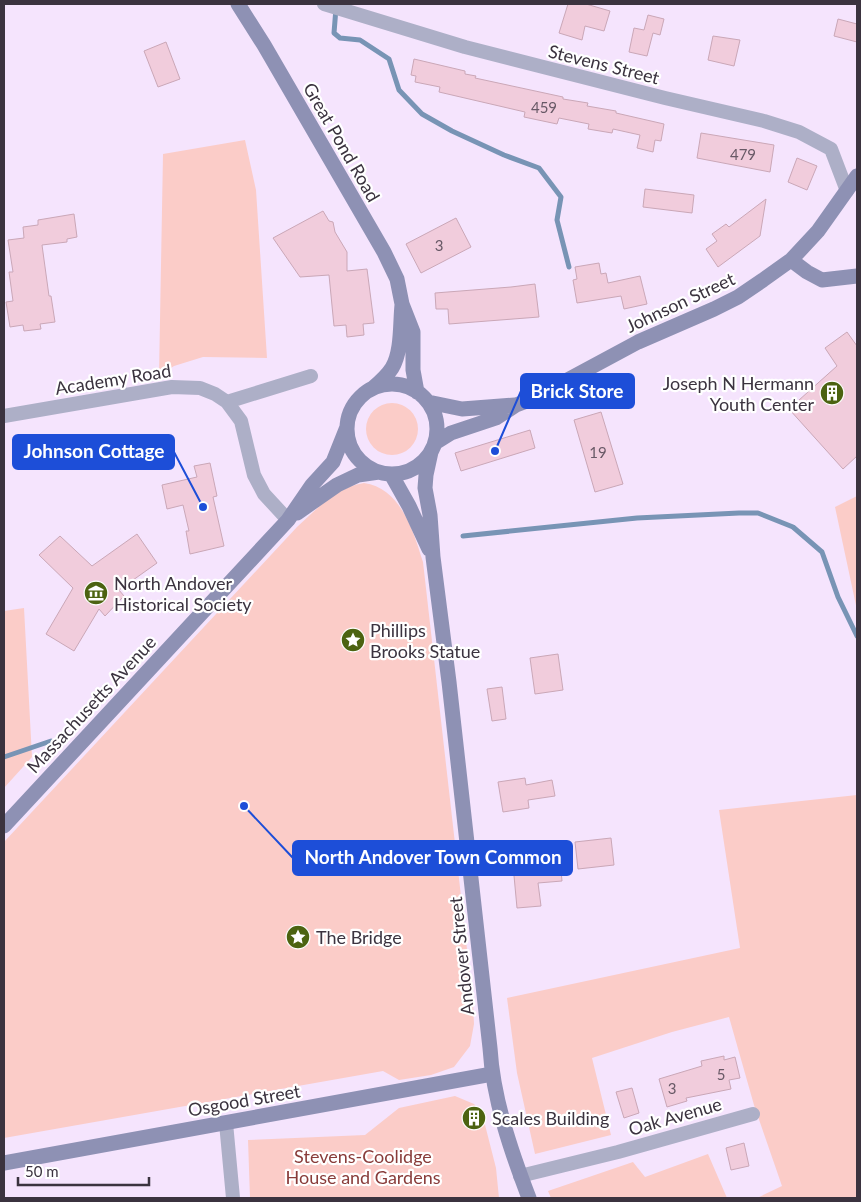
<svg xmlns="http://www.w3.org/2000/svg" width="861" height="1202" font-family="Lato,sans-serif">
  <rect width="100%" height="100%" fill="#f5e4fd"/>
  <path fill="#fbccc8" d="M 245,140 L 256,190 L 267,358 L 203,357 L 174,366 L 159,376 L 163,154 Z
    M366 429a26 26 0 1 1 52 0a26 26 0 1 1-52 0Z
    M 364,483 C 401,488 413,531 423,562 L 473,1002 L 474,1024 L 470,1046 L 454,1067 L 431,1075 L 399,1080 L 383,1071 L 4,1138 L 4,842 L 297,527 C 317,509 336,487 364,483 Z
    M 857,496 L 857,610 L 835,507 Z
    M 24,608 L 32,757 L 4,788 L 4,611 Z
    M 857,795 L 857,1198 L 757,1198 L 782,1186 L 754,1105 L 729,1017 L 672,1032 L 592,1058 L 611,1135 L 535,1154 L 517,1073 L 507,998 L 740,948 L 719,810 Z
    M 455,1096 L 474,1104 L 482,1113 L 496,1168 L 499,1198 L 250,1198 L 248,1140 L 365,1135 L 399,1108 Z
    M 708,1154 L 727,1198 L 551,1198 L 548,1191 L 633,1162 L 645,1177 Z"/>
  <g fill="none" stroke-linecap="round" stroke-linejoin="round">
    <path stroke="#7894b5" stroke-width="5" d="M 336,8 L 334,33 L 340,38 L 360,40 L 389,59 L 399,90 L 422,114 L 452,131 L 504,155 L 539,168 L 561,197 L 557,220 L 569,267
      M 463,536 L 637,518 L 739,513 L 758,513 L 793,527 L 822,552 L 838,597 L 857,636
      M 4,757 L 51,741"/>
  </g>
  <path fill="#f1ccdc" stroke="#caa7b7" d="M 568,4 L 586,4 L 610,11 L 604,31 L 585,26 L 582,40 L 559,33 Z
    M 648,15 L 664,19 L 660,35 L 653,33 L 647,56 L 629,52 L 634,28 L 644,30 Z
    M 838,19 L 857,24 L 857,42 L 834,36 Z
    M 713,36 L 740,40 L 734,66 L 708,60 Z
    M 166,42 L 180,79 L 158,87 L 144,51 Z
    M 414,59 L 465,71 L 465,74 L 476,76 L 475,78 L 563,97 L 563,99 L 588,103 L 587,106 L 616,111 L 616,113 L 664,124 L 661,141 L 655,140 L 653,152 L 637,148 L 640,135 L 613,129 L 612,133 L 588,129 L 589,124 L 559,118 L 557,124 L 524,117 L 525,112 L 439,92 L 440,87 L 415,82 L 416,76 L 411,75 Z
    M 701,133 L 774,145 L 770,172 L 697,158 Z
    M 797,158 L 817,166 L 807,190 L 788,182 Z
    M 645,189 L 694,195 L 692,213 L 643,207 Z
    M 766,199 L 760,236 L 718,267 L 706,249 L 717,241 L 712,234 L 726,224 L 729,227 Z
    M 323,211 L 329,221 L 333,222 L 335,232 L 347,252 L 347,271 L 367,269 L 374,323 L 363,324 L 364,335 L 347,337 L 346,325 L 334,326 L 329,275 L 300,277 L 273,238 Z
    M 74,214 L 77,237 L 67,239 L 67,242 L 42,245 L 49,296 L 51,296 L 55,322 L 40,324 L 41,329 L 24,331 L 23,325 L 10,327 L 6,302 L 13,301 L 9,272 L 13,272 L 8,240 L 24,238 L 23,227 L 38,225 L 38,220 Z
    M 456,218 L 471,247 L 421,273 L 406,244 Z
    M 599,263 L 601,274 L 606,273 L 608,283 L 640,276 L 647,304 L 624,309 L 621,296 L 577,303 L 573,280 L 577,279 L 575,267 Z
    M 535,284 L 539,317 L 449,324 L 448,309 L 436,309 L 435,293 L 511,287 Z
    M 847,332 L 857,346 L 857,456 L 843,469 L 789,409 L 837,366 L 825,348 Z
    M 601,412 L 623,484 L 595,492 L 574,420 Z
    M 530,430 L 535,448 L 461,471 L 455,453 Z
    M 210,463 L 217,496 L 213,497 L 224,546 L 190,554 L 186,531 L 189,531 L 183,505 L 167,509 L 162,485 L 197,477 L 194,466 Z
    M 137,534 L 157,563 L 119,590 L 124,596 L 105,616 L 99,609 L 74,651 L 46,634 L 73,588 L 39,555 L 60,536 L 92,566 Z
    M 558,654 L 563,690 L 535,694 L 530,658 Z
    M 502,687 L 506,719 L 492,721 L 487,689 Z
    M 525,778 L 526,785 L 552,780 L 555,796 L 528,800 L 529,808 L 503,812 L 498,782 Z
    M 611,838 L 614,865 L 578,869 L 575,842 Z
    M 560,860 L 562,881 L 538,883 L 541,906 L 517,908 L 513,865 Z
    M 724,1056 L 724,1060 L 735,1057 L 740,1078 L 729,1080 L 731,1089 L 686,1098 L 687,1101 L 667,1107 L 659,1079 L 702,1066 L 701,1061 Z
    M 632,1088 L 639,1113 L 624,1118 L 616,1092 Z
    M 744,1143 L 749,1166 L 731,1170 L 726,1148 Z"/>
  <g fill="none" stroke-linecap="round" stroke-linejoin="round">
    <path stroke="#adafc7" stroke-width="14" d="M 324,4 L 465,47 L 665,98 L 764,121 L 799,132 L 831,149 L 847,191
      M 227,402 L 241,421 L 254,475 L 264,494 L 288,520
      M 4,416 L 172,387 L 200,388 L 215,394 L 227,402 L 311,376
      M 226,1123 L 233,1198
      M 520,1176 L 618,1152 L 753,1114"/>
    <path stroke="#8e91b4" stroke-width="15" d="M 238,4 L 264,45 L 384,252 L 397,279 L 402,304 L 413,332 L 413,370 L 417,392
      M 791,260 L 807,272 L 822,280 L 857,276
      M347 429a45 45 0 1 1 90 0a45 45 0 1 1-90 0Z
      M 373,388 C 380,382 387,376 392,368 C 402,352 400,323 402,305
      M 428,402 L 462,409 L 515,405
      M 435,443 L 451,433 L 496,418 L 516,405 L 532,399 L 638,342 L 714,309 L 738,297 L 763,280 L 791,260 L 818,231 L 857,176
      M 431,452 L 426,475 L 425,488 L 430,515 L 433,557 L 449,682 L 490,1048 C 493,1099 511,1151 529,1198
      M 391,474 L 409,506 L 429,549
      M 297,513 L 337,485 L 358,475 L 379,472
      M 4,826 L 288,520 L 312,485 L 333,462 L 347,427
      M 4,1163 L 492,1074"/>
  </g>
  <defs>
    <g id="building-disc" transform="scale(1.25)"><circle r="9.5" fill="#4c6311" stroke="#fff"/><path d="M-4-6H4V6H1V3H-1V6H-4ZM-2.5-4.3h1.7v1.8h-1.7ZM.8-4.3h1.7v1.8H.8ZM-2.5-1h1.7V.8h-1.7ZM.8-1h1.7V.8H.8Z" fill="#fff"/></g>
    <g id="museum-disc" transform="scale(1.25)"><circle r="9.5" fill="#4c6311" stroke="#fff"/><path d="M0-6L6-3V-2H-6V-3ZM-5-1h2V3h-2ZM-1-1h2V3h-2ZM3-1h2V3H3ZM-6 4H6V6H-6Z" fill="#fff"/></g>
    <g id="sight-disc" transform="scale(1.25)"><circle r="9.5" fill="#4c6311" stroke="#fff"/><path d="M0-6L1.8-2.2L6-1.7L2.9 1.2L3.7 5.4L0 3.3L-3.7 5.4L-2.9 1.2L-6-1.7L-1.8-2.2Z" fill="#fff"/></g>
  </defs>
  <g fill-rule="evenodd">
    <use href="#building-disc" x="832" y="393"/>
    <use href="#museum-disc" x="96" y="593"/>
    <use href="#sight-disc" x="353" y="640"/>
    <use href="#sight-disc" x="298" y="937"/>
    <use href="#building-disc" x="474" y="1118"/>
  </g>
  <g text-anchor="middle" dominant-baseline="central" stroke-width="4.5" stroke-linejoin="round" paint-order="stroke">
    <g font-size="15" fill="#685966">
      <text x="544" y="107">459</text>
      <text x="743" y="154">479</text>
      <text x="439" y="245">3</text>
      <text x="598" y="452">19</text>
      <text x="721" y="1074">5</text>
      <text x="672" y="1088">3</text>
    </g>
    <g font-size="18" fill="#3b333f" stroke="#fff">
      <text transform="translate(604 64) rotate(14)">Stevens Street</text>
      <text transform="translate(342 142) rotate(60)">Great Pond Road</text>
      <text transform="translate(680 302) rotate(-25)">Johnson Street</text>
      <text transform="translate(113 379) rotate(-9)">Academy Road</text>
      <text transform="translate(91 704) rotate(-47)">Massachusetts Avenue</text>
      <text transform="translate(461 956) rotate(-96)">Andover Street</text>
      <text transform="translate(244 1100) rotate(-10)">Osgood Street</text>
      <text transform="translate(675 1116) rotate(-16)">Oak Avenue</text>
    </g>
    <g font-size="18" fill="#3b333f" stroke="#fff" text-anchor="start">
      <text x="814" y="383" text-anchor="end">Joseph N Hermann<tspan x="814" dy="21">Youth Center</tspan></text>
      <text x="114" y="583">North Andover<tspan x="114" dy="21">Historical Society</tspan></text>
      <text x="370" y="630">Phillips<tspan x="370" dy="21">Brooks Statue</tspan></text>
      <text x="316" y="937">The Bridge</text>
      <text x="492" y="1118">Scales Building</text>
    </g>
    <g font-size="18" fill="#893c3a" stroke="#fff">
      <text x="363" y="1156">Stevens-Coolidge<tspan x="363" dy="21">House and Gardens</tspan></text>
    </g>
  </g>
  <path fill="none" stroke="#1d4ed8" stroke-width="2" d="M495 451L521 391M203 507L174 452M244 806L293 858"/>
  <g fill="#1d4ed8" stroke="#fff" stroke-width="2">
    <circle cx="495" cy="451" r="5"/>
    <circle cx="203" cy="507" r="5"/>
    <circle cx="244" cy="806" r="5"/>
  </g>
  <g fill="#1d4ed8" stroke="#1d4ed8" stroke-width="2">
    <rect x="521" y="374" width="113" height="34" rx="5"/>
    <rect x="13" y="435" width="161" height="34" rx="5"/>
    <rect x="293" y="841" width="279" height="34" rx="5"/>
  </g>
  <g font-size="19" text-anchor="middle" font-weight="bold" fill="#fff">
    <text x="577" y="398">Brick Store</text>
    <text x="94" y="458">Johnson Cottage</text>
    <text x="433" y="864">North Andover Town Common</text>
  </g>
  <rect width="861" height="1202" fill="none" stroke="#3b333f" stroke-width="10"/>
  <path d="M18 1177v8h131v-8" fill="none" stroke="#3b333f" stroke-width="2.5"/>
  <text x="25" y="1177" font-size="15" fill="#3b333f" stroke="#ffffff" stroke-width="4" paint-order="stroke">50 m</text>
</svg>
